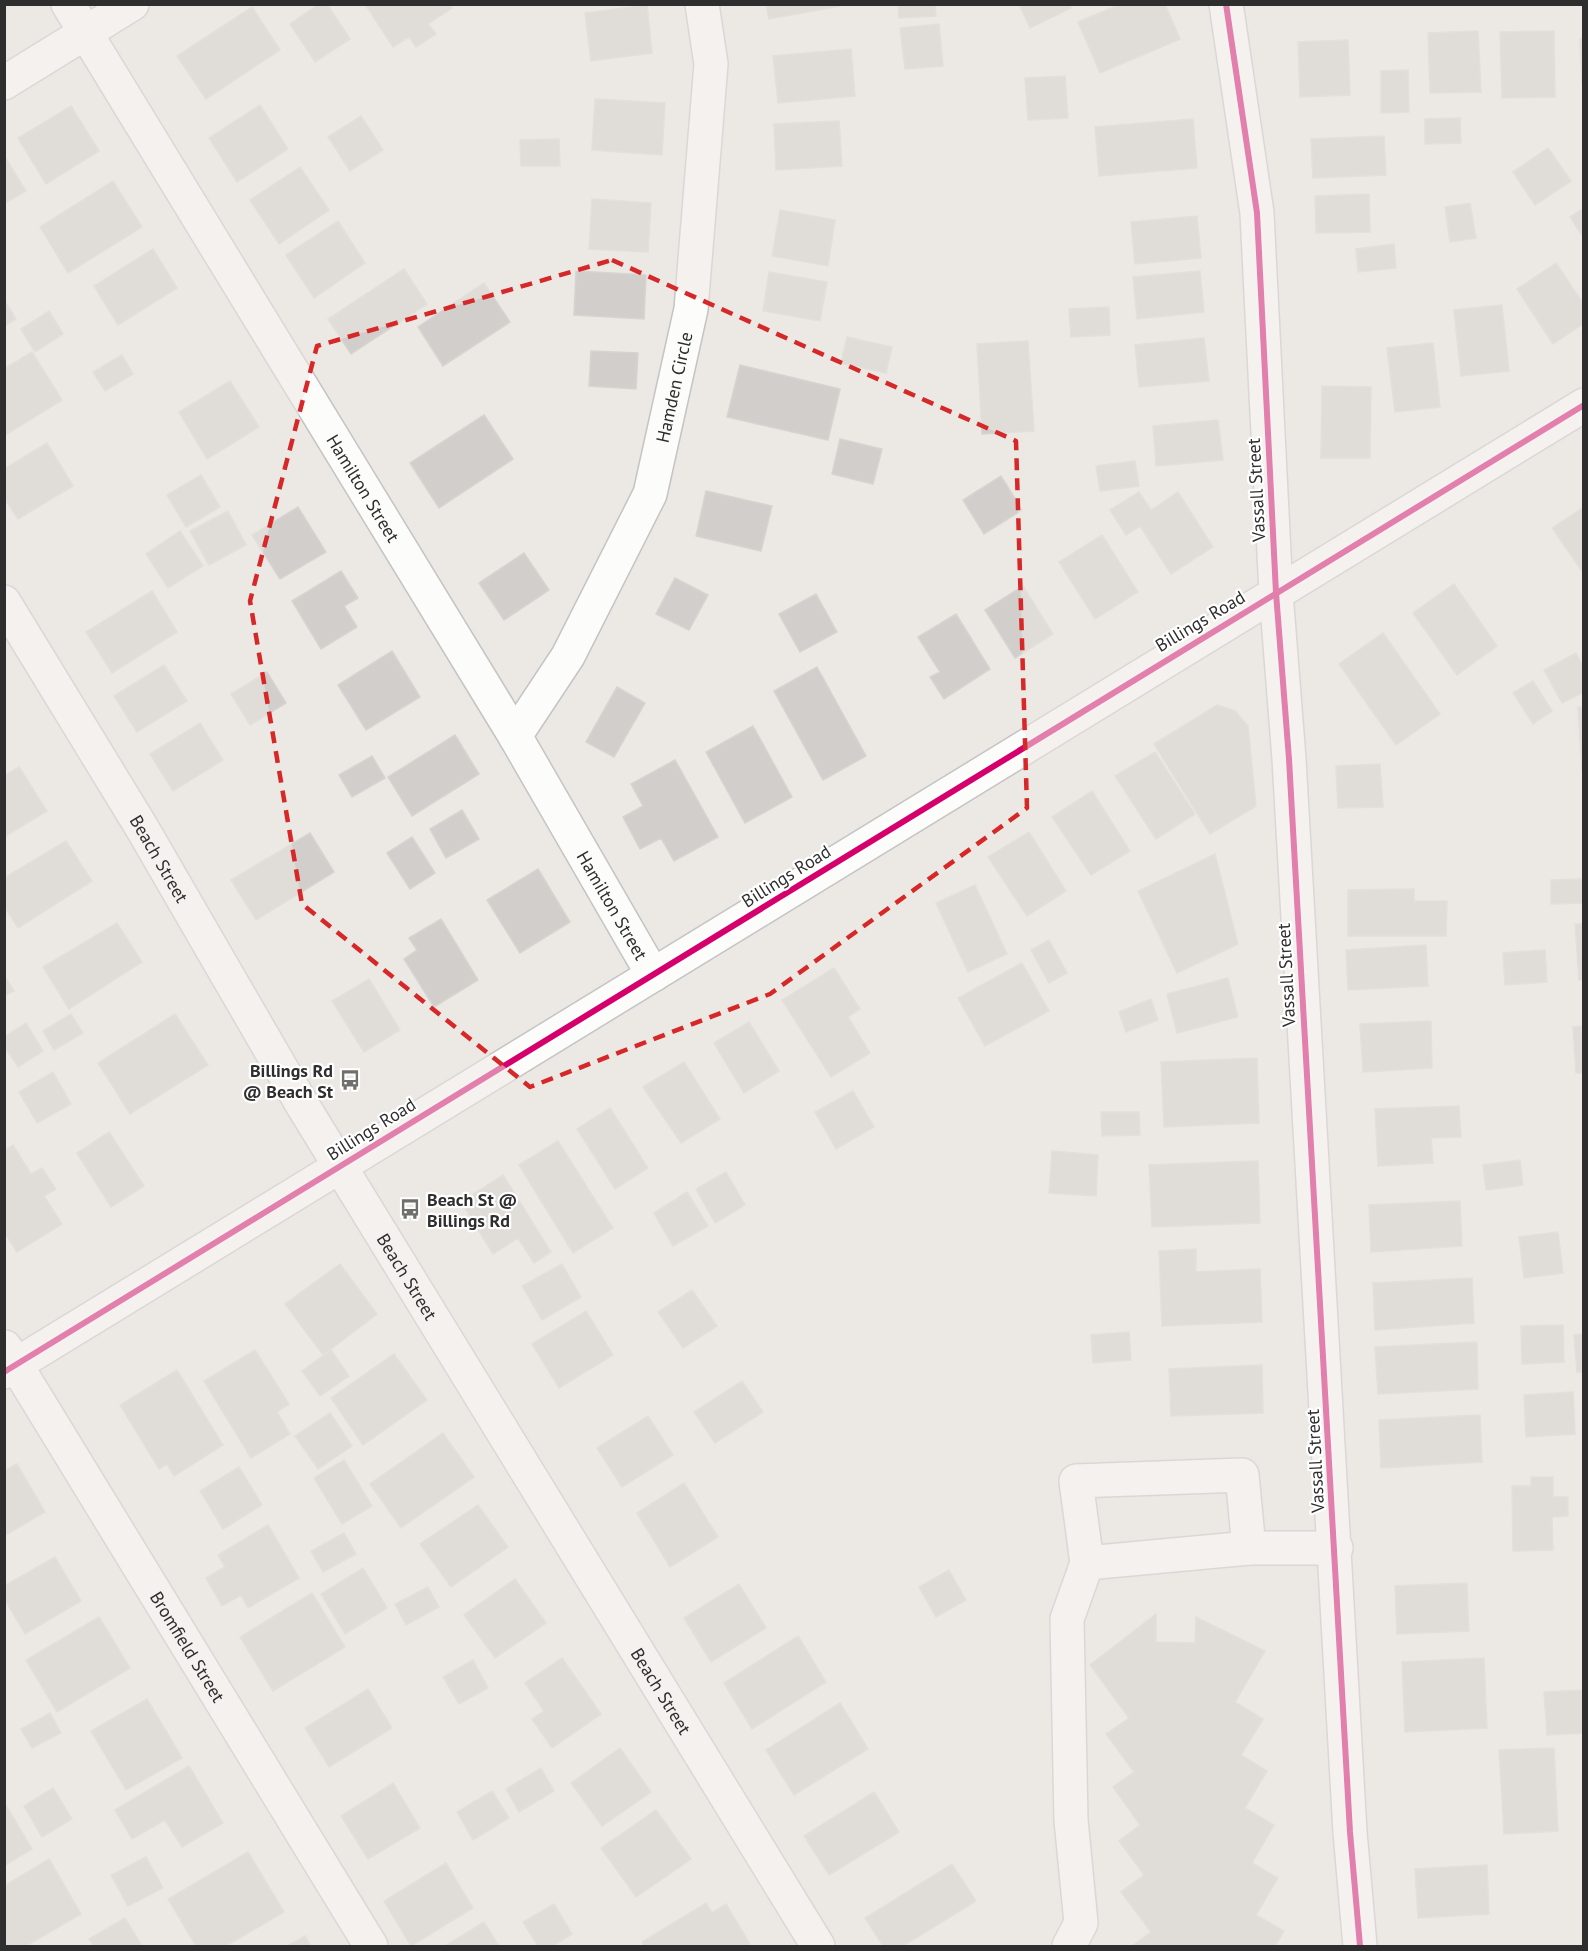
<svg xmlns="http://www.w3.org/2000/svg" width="1588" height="1951" font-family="'PT Sans',sans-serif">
  <rect width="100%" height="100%" fill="#ece8e4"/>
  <path fill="#d1cecb" stroke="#d7d4d0" stroke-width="1.5" d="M 319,4 L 327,4 L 350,39 L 315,62 L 290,24 Z
    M 365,4 L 449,4 L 452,8 L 428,24 L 436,34 L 416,47 L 409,37 L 393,47 Z
    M 766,4 L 840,4 L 840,6 L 769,19 Z
    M 898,4 L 935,4 L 936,16 L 899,18 Z
    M 1019,4 L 1069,4 L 1071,8 L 1030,28 Z
    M 1121,4 L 1165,4 L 1180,39 L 1100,73 L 1078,22 Z
    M 647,5 L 652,53 L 591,61 L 585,13 Z
    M 252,7 L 280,50 L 206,99 L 177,56 Z
    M 939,24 L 943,66 L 905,69 L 900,28 Z
    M 1478,31 L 1481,92 L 1430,93 L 1428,33 Z
    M 1554,31 L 1555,97 L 1502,98 L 1500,32 Z
    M 1584,38 L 1584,85 L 1582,85 L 1580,39 Z
    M 1348,40 L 1350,95 L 1300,97 L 1298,42 Z
    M 851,49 L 855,96 L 778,103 L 773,56 Z
    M 1408,70 L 1409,112 L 1381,113 L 1381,71 Z
    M 1065,76 L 1068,118 L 1028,120 L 1025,78 Z
    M 595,99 L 665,103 L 662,155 L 592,150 Z
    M 260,105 L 288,149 L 237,182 L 209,138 Z
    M 71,106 L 99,151 L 46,184 L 18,138 Z
    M 361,116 L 383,150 L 350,171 L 328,137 Z
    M 1460,118 L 1461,143 L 1425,144 L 1425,119 Z
    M 1193,119 L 1197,168 L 1099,176 L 1095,127 Z
    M 839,121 L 842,166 L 776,170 L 774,124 Z
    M 1384,136 L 1386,175 L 1313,178 L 1311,139 Z
    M 559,139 L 560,166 L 521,166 L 520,140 Z
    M 1548,148 L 1571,181 L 1535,205 L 1513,172 Z
    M 5,157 L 26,191 L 4,204 L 4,157 Z
    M 300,167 L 329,210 L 279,244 L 250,200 Z
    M 113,181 L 142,227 L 68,273 L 40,227 Z
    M 1369,194 L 1370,232 L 1316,233 L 1315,196 Z
    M 592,199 L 651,203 L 648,252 L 589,249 Z
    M 1470,203 L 1476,238 L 1450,242 L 1445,207 Z
    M 1584,208 L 1584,238 L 1570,217 Z
    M 780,210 L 835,220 L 828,266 L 772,256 Z
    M 1197,216 L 1201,258 L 1135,264 L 1131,222 Z
    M 338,221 L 365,263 L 314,298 L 286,255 Z
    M 1394,244 L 1396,268 L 1358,272 L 1356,249 Z
    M 153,249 L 177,288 L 118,325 L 94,286 Z
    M 1556,263 L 1584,305 L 1584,323 L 1553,344 L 1517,289 Z
    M 404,269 L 427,304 L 351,354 L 328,319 Z
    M 576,271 L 646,275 L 644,319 L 574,315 Z
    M 1200,271 L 1204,312 L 1137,319 L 1133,277 Z
    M 769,272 L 827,282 L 820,321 L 763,311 Z
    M 484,283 L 510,322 L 443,366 L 418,327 Z
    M 4,300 L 16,319 L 4,326 Z
    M 1502,305 L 1509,371 L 1461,376 L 1454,310 Z
    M 1109,307 L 1110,335 L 1071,337 L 1069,309 Z
    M 49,311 L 63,334 L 35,352 L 21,329 Z
    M 847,337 L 892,347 L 886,373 L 841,363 Z
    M 1204,338 L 1209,381 L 1139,387 L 1135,345 Z
    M 1028,341 L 1034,431 L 982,434 L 977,344 Z
    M 1433,343 L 1440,407 L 1395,412 L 1387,348 Z
    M 591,351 L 638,353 L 636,389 L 589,386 Z
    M 32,352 L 62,400 L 4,436 L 4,369 Z
    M 122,355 L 133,374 L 105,391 L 93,372 Z
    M 740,365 L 840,389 L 828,440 L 727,417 Z
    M 230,381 L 259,427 L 207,459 L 179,412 Z
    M 1322,386 L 1371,387 L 1370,458 L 1321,458 Z
    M 484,415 L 513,459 L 439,508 L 410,463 Z
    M 1218,420 L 1223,460 L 1156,466 L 1153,426 Z
    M 840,439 L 882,449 L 873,484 L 832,474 Z
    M 47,443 L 73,486 L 18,519 L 4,498 L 4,469 Z
    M 1135,461 L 1139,486 L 1100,491 L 1096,466 Z
    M 201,475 L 220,507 L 186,527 L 167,495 Z
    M 1001,476 L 1022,510 L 984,534 L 963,500 Z
    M 706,491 L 772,506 L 761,551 L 696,536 Z
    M 1139,492 L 1151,510 L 1178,492 L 1213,547 L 1171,574 L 1140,526 L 1126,535 L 1110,510 Z
    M 298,507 L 326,552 L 280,579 L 252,535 Z
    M 1584,507 L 1584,574 L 1552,528 Z
    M 228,511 L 246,545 L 209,565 L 190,531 Z
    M 180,531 L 203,566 L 168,588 L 146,554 Z
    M 1102,535 L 1138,592 L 1095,619 L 1059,562 Z
    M 524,553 L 549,590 L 504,620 L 479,583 Z
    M 341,571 L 358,598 L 344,606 L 357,627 L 321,649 L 292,601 Z
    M 675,578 L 708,595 L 689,630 L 656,614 Z
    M 1454,584 L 1497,646 L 1457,675 L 1413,613 Z
    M 1023,586 L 1053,634 L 1015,658 L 985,610 Z
    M 152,591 L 177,632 L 112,673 L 86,632 Z
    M 816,594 L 837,632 L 800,652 L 779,614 Z
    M 956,614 L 990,669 L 944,699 L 930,677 L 940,672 L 918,637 Z
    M 1383,633 L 1440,714 L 1396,745 L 1339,664 Z
    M 392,651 L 420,697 L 366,730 L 338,685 Z
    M 1576,653 L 1584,668 L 1584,692 L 1562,703 L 1544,670 Z
    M 164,665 L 187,701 L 137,732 L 114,696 Z
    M 817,667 L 866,756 L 823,780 L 774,691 Z
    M 267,672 L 286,703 L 250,725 L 231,694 Z
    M 1533,681 L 1552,711 L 1533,724 L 1513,693 Z
    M 617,687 L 645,703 L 614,757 L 586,742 Z
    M 1217,705 L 1235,711 L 1248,726 L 1256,806 L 1210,834 L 1154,744 Z
    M 1578,707 L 1584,707 L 1584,770 L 1582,770 Z
    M 200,723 L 223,760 L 173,791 L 150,754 Z
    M 753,726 L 792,797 L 745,823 L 706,752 Z
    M 455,735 L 479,774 L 412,816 L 388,777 Z
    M 1155,752 L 1195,814 L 1156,839 L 1115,776 Z
    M 372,756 L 385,778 L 352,797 L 339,775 Z
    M 675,760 L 718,837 L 674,861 L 661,838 L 640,849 L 623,817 L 643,806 L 631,784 Z
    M 1380,764 L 1383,807 L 1338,808 L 1336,766 Z
    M 19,767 L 47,811 L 4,837 L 4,776 Z
    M 1092,791 L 1130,851 L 1091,875 L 1052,817 Z
    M 462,810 L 479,839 L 446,858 L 430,829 Z
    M 1029,832 L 1066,891 L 1027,916 L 988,857 Z
    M 310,833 L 334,872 L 256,920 L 231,880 Z
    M 412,837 L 435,873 L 410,889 L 387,853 Z
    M 66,841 L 92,881 L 18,928 L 4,906 L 4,878 Z
    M 1215,854 L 1238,944 L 1177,973 L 1138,891 Z
    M 538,869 L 570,922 L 520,953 L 487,900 Z
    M 1584,879 L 1584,903 L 1551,904 L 1551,880 Z
    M 975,885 L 1007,954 L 968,972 L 936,903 Z
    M 1414,889 L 1414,901 L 1447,901 L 1446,936 L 1348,936 L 1348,890 Z
    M 441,919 L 478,980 L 434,1007 L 404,959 L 417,950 L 409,938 Z
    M 117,923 L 142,962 L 69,1009 L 43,967 Z
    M 1575,924 L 1584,924 L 1584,980 L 1579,980 Z
    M 1049,940 L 1067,973 L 1049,983 L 1031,950 Z
    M 1426,945 L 1428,986 L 1348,990 L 1346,950 Z
    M 1545,950 L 1547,982 L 1505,985 L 1503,953 Z
    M 1022,963 L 1049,1011 L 985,1046 L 958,998 Z
    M 834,968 L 860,1009 L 848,1017 L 870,1053 L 831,1077 L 782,1000 Z
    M 4,975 L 14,991 L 4,996 Z
    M 1228,978 L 1238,1017 L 1177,1033 L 1167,994 Z
    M 369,979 L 400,1030 L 364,1052 L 332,1001 Z
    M 1151,999 L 1158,1020 L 1126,1032 L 1119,1012 Z
    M 71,1014 L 83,1033 L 54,1050 L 43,1031 Z
    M 175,1014 L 208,1065 L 130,1114 L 98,1063 Z
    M 1431,1021 L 1432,1068 L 1363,1072 L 1360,1024 Z
    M 749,1022 L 779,1071 L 744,1093 L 714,1043 Z
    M 26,1023 L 43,1051 L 18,1067 L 4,1046 L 4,1037 Z
    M 1584,1026 L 1584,1073 L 1576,1073 L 1573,1027 Z
    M 1257,1058 L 1259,1123 L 1164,1127 L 1161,1062 Z
    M 684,1062 L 720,1119 L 681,1143 L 643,1087 Z
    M 53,1072 L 71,1104 L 37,1123 L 19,1092 Z
    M 853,1091 L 874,1127 L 836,1149 L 815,1112 Z
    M 1459,1106 L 1461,1137 L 1431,1138 L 1433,1163 L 1378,1166 L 1375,1109 Z
    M 610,1108 L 648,1168 L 615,1189 L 577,1129 Z
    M 1101,1112 L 1139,1112 L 1140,1135 L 1102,1136 Z
    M 109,1132 L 144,1186 L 111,1207 L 77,1153 Z
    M 558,1141 L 613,1228 L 573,1253 L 519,1165 Z
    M 13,1145 L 31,1174 L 42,1168 L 56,1189 L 44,1196 L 62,1224 L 17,1252 L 4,1232 L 4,1151 Z
    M 1052,1151 L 1098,1155 L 1096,1196 L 1049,1193 Z
    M 1520,1160 L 1523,1185 L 1486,1190 L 1483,1165 Z
    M 1258,1161 L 1260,1223 L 1152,1227 L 1149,1165 Z
    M 726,1172 L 745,1205 L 715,1223 L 696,1189 Z
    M 503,1175 L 551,1252 L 534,1263 L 518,1238 L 493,1254 L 461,1202 Z
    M 687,1192 L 708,1226 L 673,1246 L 654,1213 Z
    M 1460,1201 L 1462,1246 L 1371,1252 L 1369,1205 Z
    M 1558,1232 L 1563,1273 L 1524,1278 L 1519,1237 Z
    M 1196,1249 L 1196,1272 L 1260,1269 L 1262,1322 L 1162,1326 L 1159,1251 Z
    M 340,1264 L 377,1314 L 323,1355 L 285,1304 Z
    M 562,1264 L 581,1297 L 542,1320 L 522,1286 Z
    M 1472,1278 L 1474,1323 L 1375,1330 L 1373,1283 Z
    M 692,1290 L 717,1326 L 683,1348 L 658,1312 Z
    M 586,1311 L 613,1355 L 559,1388 L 532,1344 Z
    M 1563,1325 L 1564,1362 L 1522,1364 L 1521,1326 Z
    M 1129,1332 L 1131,1360 L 1093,1363 L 1091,1335 Z
    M 1584,1334 L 1584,1372 L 1577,1372 L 1574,1335 Z
    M 1477,1342 L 1478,1389 L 1378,1394 L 1375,1347 Z
    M 255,1350 L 289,1404 L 277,1412 L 290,1434 L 251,1458 L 204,1381 Z
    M 331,1350 L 349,1376 L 320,1396 L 302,1371 Z
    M 394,1354 L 427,1400 L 363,1445 L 331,1398 Z
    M 1262,1365 L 1263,1413 L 1171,1416 L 1169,1369 Z
    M 177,1370 L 223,1445 L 174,1476 L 167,1464 L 159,1469 L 120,1405 Z
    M 742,1381 L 763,1412 L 715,1443 L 694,1412 Z
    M 1573,1392 L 1575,1434 L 1526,1437 L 1524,1395 Z
    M 330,1413 L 352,1446 L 318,1469 L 295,1436 Z
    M 1480,1415 L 1482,1462 L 1381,1468 L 1379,1420 Z
    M 648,1416 L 673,1455 L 622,1487 L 597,1448 Z
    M 443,1433 L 474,1477 L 401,1528 L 370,1484 Z
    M 344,1460 L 372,1506 L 342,1524 L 314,1478 Z
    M 17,1464 L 45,1512 L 4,1536 L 4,1471 Z
    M 239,1467 L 262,1505 L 223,1529 L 200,1491 Z
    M 1531,1477 L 1553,1477 L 1553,1497 L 1568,1497 L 1568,1516 L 1552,1517 L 1553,1550 L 1513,1551 L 1512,1486 L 1531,1486 Z
    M 684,1483 L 718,1537 L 670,1567 L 637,1513 Z
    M 478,1505 L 508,1547 L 451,1587 L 420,1544 Z
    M 268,1525 L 299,1578 L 248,1608 L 241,1595 L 222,1606 L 206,1578 L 225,1567 L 218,1555 Z
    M 344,1533 L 356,1554 L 323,1572 L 311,1551 Z
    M 55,1557 L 81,1601 L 25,1634 L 4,1598 L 4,1586 Z
    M 363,1568 L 387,1608 L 345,1634 L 321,1594 Z
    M 949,1570 L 966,1600 L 936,1617 L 919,1587 Z
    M 515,1579 L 546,1623 L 495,1658 L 464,1615 Z
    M 1467,1583 L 1469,1631 L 1397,1634 L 1395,1586 Z
    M 739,1584 L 766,1628 L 711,1662 L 684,1618 Z
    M 428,1587 L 439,1607 L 406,1625 L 395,1604 Z
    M 312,1593 L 345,1647 L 273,1691 L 240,1637 Z
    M 1156,1614 L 1156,1642 L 1195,1643 L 1196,1617 L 1265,1651 L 1235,1702 L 1263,1719 L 1241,1755 L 1267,1771 L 1245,1808 L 1274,1825 L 1252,1863 L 1278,1878 L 1256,1915 L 1284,1931 L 1275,1946 L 1132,1946 L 1151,1932 L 1121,1892 L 1144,1875 L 1119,1841 L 1140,1825 L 1113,1787 L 1134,1772 L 1106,1734 L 1129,1718 L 1090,1665 Z
    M 99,1617 L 130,1668 L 57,1712 L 26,1660 Z
    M 798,1636 L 826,1682 L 752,1729 L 724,1683 Z
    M 562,1658 L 601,1714 L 552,1748 L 532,1719 L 544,1711 L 525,1683 Z
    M 1484,1658 L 1487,1728 L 1405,1732 L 1402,1662 Z
    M 473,1660 L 488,1688 L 459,1704 L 443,1677 Z
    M 368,1689 L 392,1728 L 329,1767 L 305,1728 Z
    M 1584,1690 L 1584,1733 L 1547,1735 L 1544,1692 Z
    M 147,1699 L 182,1758 L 126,1790 L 91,1731 Z
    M 840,1703 L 868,1749 L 794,1795 L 766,1750 Z
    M 50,1713 L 61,1733 L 32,1748 L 21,1729 Z
    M 620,1748 L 651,1792 L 602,1826 L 571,1783 Z
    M 1554,1748 L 1558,1831 L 1504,1834 L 1499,1750 Z
    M 189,1766 L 223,1823 L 182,1847 L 165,1820 L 132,1839 L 115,1810 Z
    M 541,1768 L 554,1791 L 519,1812 L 506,1789 Z
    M 393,1783 L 420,1828 L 368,1859 L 341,1816 Z
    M 53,1788 L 72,1819 L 42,1837 L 24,1806 Z
    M 492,1791 L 509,1818 L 473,1840 L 457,1812 Z
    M 874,1792 L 899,1832 L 829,1875 L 804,1836 Z
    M 4,1802 L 32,1849 L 4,1866 Z
    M 656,1810 L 691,1859 L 636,1897 L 601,1848 Z
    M 248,1852 L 284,1912 L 226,1946 L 196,1946 L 168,1899 Z
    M 146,1857 L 163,1888 L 128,1906 L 111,1875 Z
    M 49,1859 L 81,1914 L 26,1946 L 4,1946 L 4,1886 Z
    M 446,1863 L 473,1908 L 411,1946 L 384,1901 Z
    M 952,1864 L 976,1901 L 903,1946 L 883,1946 L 865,1918 Z
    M 1487,1865 L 1489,1914 L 1418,1918 L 1415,1869 Z
    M 706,1903 L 712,1913 L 726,1904 L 750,1944 L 747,1946 L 644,1946 L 642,1942 Z
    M 554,1904 L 572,1934 L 553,1946 L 538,1946 L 523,1922 Z
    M 125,1918 L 142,1946 L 94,1946 L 89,1939 Z
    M 484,1922 L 499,1946 L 445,1946 Z
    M 305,1936 L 311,1946 L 287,1946 Z"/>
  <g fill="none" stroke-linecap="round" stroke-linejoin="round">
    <g stroke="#c5c4c5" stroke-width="36">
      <g id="minor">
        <path id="s1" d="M 68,4 L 515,736 L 653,975"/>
        <path d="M 1226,4 L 1257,213 L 1276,593 L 1289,759 L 1350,1832 L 1360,1946"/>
        <path d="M 4,83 L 132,4"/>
        <path id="s2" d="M 4,602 L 142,828 L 303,1106 L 818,1946"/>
        <path id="s3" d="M 515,736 L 568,656 L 650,494 L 691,309 L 711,64 L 702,4"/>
        <path id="s4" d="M 5,1347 L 371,1946"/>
        <path d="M 4,1372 L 1584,405"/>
        <path d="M 1087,1563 L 1076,1481 L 1242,1475 L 1249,1548"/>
        <path d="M 1069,1946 L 1081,1923 L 1071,1820 L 1067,1619 L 1087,1563 L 1249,1548 L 1336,1548"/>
      </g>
    </g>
    <use href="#minor" stroke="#fcfcfb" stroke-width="33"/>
    <g stroke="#fff" stroke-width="10">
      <path id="cycleway" d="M 1226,4 L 1257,213 L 1276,593 L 1289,759 L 1350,1832 L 1360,1946
        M 4,1372 L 1584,405"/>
    </g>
    <use href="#cycleway" stroke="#d6006c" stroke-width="6"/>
  </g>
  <path d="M0 0H1588V1951H0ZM 612,260 L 1016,441 L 1027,808 L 770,994 L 530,1087 L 302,904 L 250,601 L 317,346 Z" fill="#ece8e4" fill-opacity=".55" fill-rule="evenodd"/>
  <path fill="none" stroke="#d62828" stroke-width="4.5" stroke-dasharray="12 8" stroke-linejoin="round" d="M 612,260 L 1016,441 L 1027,808 L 770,994 L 530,1087 L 302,904 L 250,601 L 317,346 Z"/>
  <defs>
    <g id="bus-bare" transform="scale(1.62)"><path d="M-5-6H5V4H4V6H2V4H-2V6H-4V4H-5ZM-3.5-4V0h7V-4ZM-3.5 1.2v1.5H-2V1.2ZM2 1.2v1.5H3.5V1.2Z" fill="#706f6e" stroke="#fff" stroke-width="2.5" paint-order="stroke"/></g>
  </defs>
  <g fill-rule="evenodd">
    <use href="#bus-bare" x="350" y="1080"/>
    <use href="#bus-bare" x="410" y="1209"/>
  </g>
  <g text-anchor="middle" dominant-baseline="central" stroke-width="4.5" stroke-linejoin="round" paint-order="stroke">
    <g font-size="18" fill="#2e2e2e" stroke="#fff">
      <text stroke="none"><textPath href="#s3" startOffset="387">Hamden Circle</textPath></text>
      <text stroke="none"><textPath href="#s1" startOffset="567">Hamilton Street</textPath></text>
      <text transform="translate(1256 490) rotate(-93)">Vassall Street</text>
      <text transform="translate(1200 621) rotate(-31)">Billings Road</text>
      <text stroke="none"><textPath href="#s2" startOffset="300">Beach Street</textPath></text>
      <text transform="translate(786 876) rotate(-32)">Billings Road</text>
      <text stroke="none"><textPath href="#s1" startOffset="1053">Hamilton Street</textPath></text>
      <text transform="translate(1286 975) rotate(-93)">Vassall Street</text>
      <text transform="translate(371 1129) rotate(-32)">Billings Road</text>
      <text stroke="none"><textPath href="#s2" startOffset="786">Beach Street</textPath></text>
      <text transform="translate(1315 1461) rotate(-93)">Vassall Street</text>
      <text stroke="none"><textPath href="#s4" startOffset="351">Bromfield Street</textPath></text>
      <text stroke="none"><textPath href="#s2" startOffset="1272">Beach Street</textPath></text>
    </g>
    <g font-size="18" font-weight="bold" fill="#2e2e2e" stroke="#fff" text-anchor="end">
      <text x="333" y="1070">Billings Rd<tspan x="333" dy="21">@ Beach St</tspan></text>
      <text x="427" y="1199" text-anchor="start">Beach St @<tspan x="427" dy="21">Billings Rd</tspan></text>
    </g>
  </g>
  <rect width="1588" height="1951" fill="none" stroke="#2e2e2e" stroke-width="12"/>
</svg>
